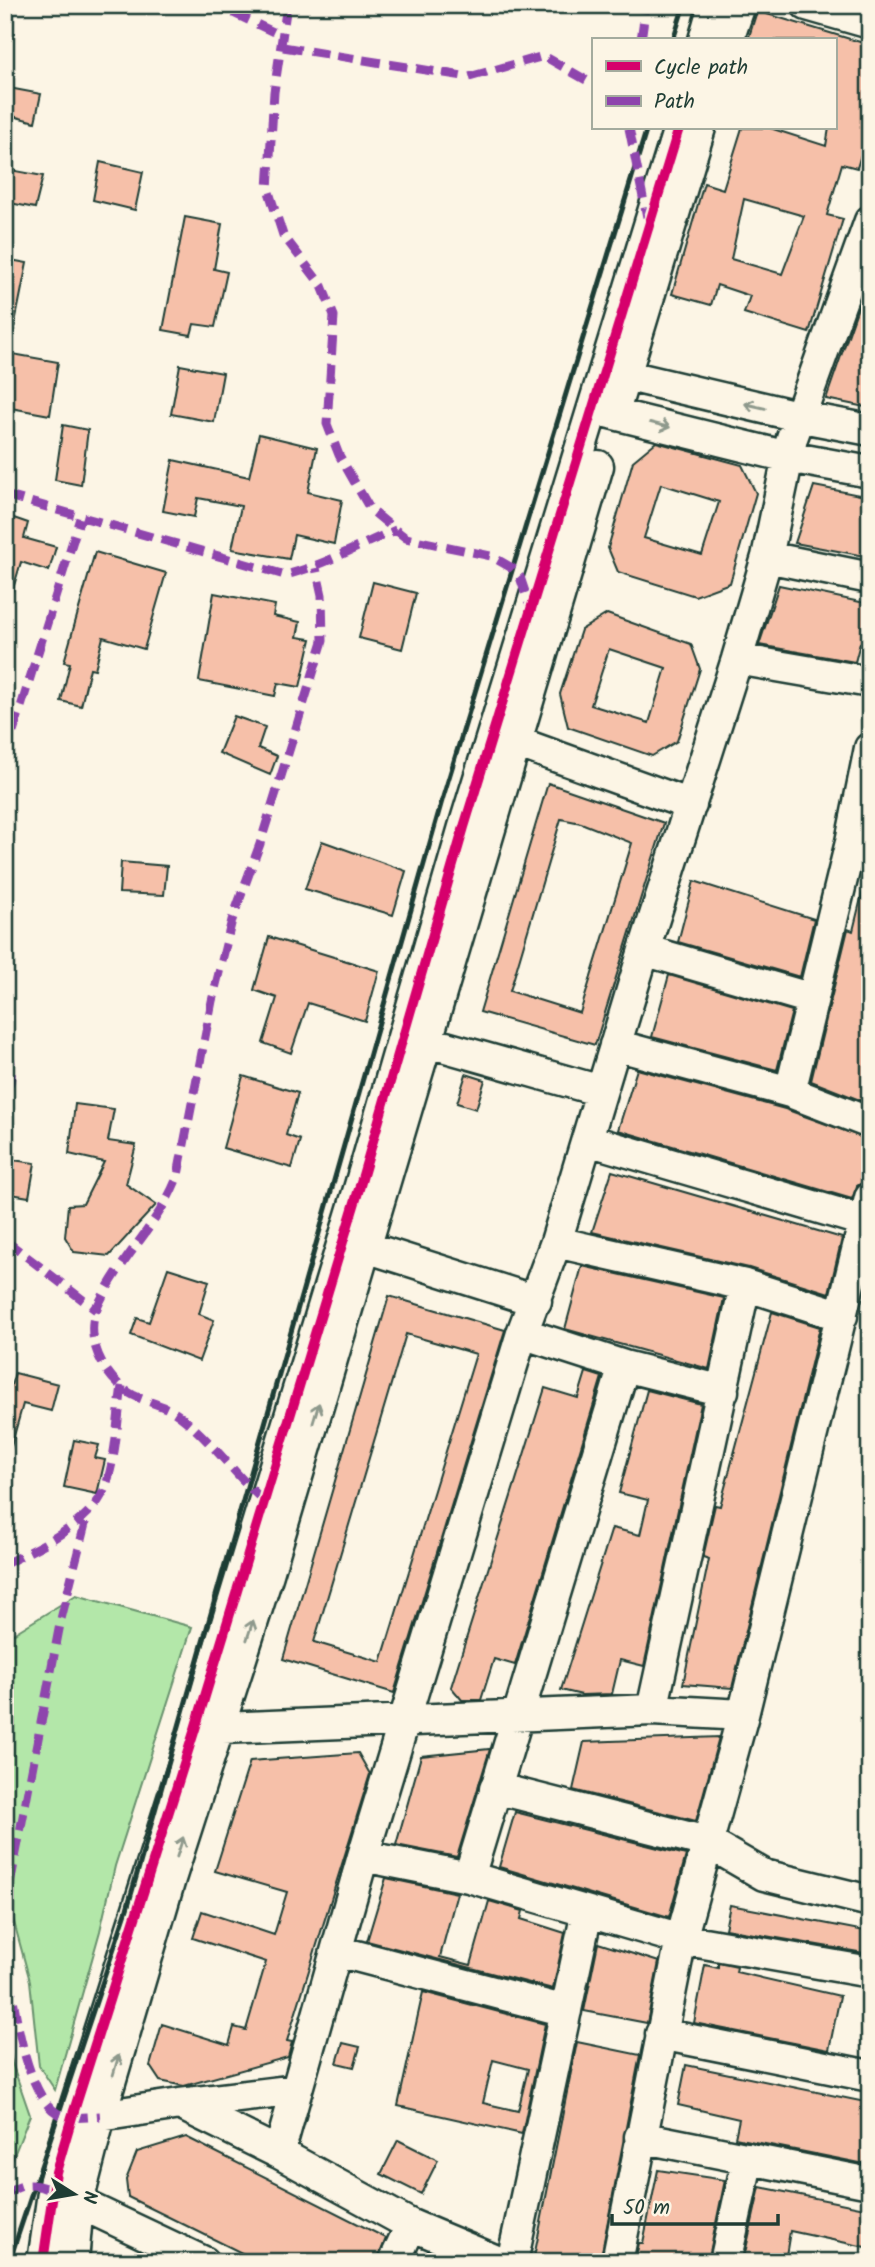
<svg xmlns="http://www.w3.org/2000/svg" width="875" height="2267" font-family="Kalam,sans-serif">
  <rect width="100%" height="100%" fill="#fcf5e5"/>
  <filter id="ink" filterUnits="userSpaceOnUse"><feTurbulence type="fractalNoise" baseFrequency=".0143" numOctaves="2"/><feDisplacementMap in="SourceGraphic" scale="14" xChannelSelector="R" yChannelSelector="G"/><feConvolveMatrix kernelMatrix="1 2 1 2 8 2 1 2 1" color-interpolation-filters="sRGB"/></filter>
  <g filter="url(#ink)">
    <path fill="#b3e7a9" stroke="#69926e" stroke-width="2" d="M 76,1595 L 192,1627 L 115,1866 L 100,1931 L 55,2090 L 39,2066 L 30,1981 L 5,1889 L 5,1639 Z
      M 5,2030 L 12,2063 L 30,2115 L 5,2178 Z"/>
    <path fill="#f6c0a9" stroke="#1f3d34" stroke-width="2" fill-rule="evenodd" d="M 757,11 L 870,45 L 870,124 L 857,168 L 842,164 L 827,215 L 843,219 L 809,333 L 744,313 L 750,296 L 717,285 L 711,305 L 672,294 L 704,183 L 723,189 L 742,128 L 770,128 L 826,146 L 829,128 L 835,128 L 837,75 L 835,75 L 835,40 L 748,40 ZM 744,199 L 804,216 L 782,274 L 731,259 Z
      M 9,88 L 41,94 L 35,122 L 5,114 Z
      M 100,162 L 143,172 L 135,210 L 93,200 Z
      M 5,169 L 43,176 L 35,208 L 5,202 Z
      M 185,217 L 222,224 L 214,269 L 227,272 L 215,327 L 194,324 L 191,335 L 163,330 Z
      M 5,259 L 27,263 L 14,328 L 5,327 Z
      M 870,273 L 870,408 L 826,399 Z
      M 7,353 L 58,362 L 50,415 L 5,407 Z
      M 180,365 L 223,373 L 214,422 L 171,414 Z
      M 63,425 L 88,430 L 81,485 L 55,480 Z
      M 259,434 L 317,448 L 308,492 L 342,500 L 334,544 L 294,535 L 289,559 L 232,549 L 241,506 L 198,498 L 194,517 L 163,511 L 173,460 L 249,477 Z
      M 656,442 L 742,465 L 756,493 L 730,583 L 695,596 L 618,572 L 608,548 L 633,461 ZM 661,484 L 719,502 L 702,555 L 644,538 Z
      M 814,486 L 870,497 L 870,557 L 795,543 Z
      M 5,515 L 28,523 L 24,538 L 56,547 L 49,571 L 21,562 L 10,599 L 5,598 Z
      M 95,552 L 166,573 L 144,649 L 103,637 L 95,669 L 90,668 L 81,706 L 61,701 L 70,663 L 64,662 Z
      M 373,582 L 416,593 L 402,649 L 359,638 Z
      M 779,585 L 870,604 L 870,645 L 860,643 L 855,662 L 759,645 Z
      M 214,593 L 275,605 L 273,616 L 300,622 L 297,637 L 311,639 L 300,687 L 278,683 L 275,696 L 199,681 Z
      M 607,614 L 691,644 L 700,669 L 677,741 L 652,756 L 568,727 L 560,694 L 581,630 ZM 609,649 L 666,668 L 649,723 L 591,705 Z
      M 234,716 L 265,727 L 258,748 L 277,756 L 270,775 L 219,753 Z
      M 548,783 L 664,823 L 595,1045 L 480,1012 ZM 561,819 L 581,823 L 632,843 L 580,1013 L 510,991 Z
      M 322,841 L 406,871 L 393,915 L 305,889 Z
      M 121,862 L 167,866 L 164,895 L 119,893 Z
      M 694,881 L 814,919 L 800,977 L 678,942 Z
      M 863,890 L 870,891 L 870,1104 L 811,1081 L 848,929 L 853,931 Z
      M 269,937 L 379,971 L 365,1021 L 308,1003 L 291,1053 L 263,1043 L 277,998 L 254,990 Z
      M 669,975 L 792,1011 L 777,1070 L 652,1037 Z
      M 637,1069 L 785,1109 L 870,1140 L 870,1159 L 863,1182 L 857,1186 L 852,1199 L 618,1130 Z
      M 466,1074 L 485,1080 L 476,1109 L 457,1103 Z
      M 243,1076 L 298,1093 L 286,1135 L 300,1140 L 292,1168 L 223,1148 Z
      M 75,1104 L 114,1109 L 108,1141 L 136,1145 L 126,1184 L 156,1205 L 109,1256 L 74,1252 L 65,1237 L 68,1205 L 83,1204 L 104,1162 L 69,1154 Z
      M 5,1159 L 35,1163 L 29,1197 L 5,1193 Z
      M 612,1171 L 842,1238 L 829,1293 L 749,1268 L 592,1232 Z
      M 582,1266 L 724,1298 L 709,1369 L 565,1329 Z
      M 168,1268 L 209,1281 L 199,1314 L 214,1320 L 199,1361 L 131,1335 L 137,1318 L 149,1322 Z
      M 389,1296 L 505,1330 L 394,1693 L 283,1659 ZM 406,1334 L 476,1354 L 381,1662 L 314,1642 Z
      M 772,1312 L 820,1327 L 732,1688 L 683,1684 L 709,1559 L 703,1557 L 715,1505 L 720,1506 Z
      M 586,1372 L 602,1377 L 515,1665 L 494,1659 L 481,1700 L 462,1700 L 451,1687 L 545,1388 L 578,1398 Z
      M 15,1373 L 58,1384 L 51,1411 L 23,1404 L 10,1450 L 5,1449 L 5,1405 Z
      M 647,1390 L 701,1404 L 644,1666 L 620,1660 L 612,1694 L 582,1695 L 561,1690 L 612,1528 L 640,1535 L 648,1500 L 619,1493 Z
      M 74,1440 L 99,1445 L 95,1458 L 105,1460 L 97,1494 L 64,1487 Z
      M 719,1737 L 696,1821 L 573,1790 L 584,1742 Z
      M 490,1749 L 457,1857 L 396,1845 L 421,1756 Z
      M 358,1753 L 370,1774 L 287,2041 L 292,2042 L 288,2057 L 184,2086 L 160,2081 L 150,2066 L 162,2024 L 229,2045 L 234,2027 L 246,2030 L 266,1962 L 193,1938 L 202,1911 L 274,1935 L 287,1892 L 215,1871 L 250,1761 Z
      M 515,1812 L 686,1855 L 669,1917 L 499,1867 Z
      M 386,1878 L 457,1893 L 440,1957 L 471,1965 L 489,1901 L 523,1911 L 521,1919 L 565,1933 L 553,1989 L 367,1941 Z
      M 730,1905 L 870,1932 L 870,1954 L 725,1929 Z
      M 598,1943 L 659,1962 L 647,2023 L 584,2011 Z
      M 718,1963 L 737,1967 L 736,1972 L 840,1996 L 829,2050 L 694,2023 L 705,1965 L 718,1968 Z
      M 423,1992 L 545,2024 L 522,2134 L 398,2106 ZM 493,2060 L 528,2069 L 518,2111 L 483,2103 Z
      M 577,2042 L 640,2055 L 600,2262 L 533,2262 Z
      M 343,2043 L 360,2047 L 354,2067 L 337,2063 Z
      M 686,2065 L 870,2103 L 870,2165 L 735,2138 L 739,2119 L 678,2105 Z
      M 186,2137 L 386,2238 L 377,2262 L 260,2262 L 128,2197 L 126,2180 L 137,2152 Z
      M 398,2140 L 438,2160 L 421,2194 L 381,2174 Z
      M 658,2170 L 725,2180 L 708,2262 L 635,2262 L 639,2243 L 643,2243 Z
      M 760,2187 L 870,2209 L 870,2248 L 790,2231 L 785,2262 L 743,2262 Z"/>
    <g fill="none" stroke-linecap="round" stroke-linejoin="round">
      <g stroke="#1f3d34" stroke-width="35">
        <path id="minor" d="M 807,5 L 870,23
          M 704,40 L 714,5
          M 728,40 L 740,5
          M 607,371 L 802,417 L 870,430
          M 616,405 L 700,128
          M 594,409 L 788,457 L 870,472
          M 767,557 L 870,578
          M 737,659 L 870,682
          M 497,735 L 691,805
          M 644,950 L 812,999
          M 407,1036 L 601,1091
          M 615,1045 L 790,1092 L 870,1123
          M 790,1092 L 851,842 L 870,748
          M 588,1140 L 864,1221
          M 347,1241 L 536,1301
          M 556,1242 L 745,1285 L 842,1316
          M 522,1333 L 624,1366 L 723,1391
          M 652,1710 L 745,1285
          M 199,1729 L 652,1710 L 743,1715
          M 495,1788 L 707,1842 L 764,1875 L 870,1901
          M 363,1856 L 469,1877 L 681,1939 L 870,1972
          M 469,1877 L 624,1366
          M 337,1951 L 566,2011
          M 661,2034 L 870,2076
          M 180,2104 L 297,2090
          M 100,2116 L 180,2104 L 279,2153 L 411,2225 L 499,2262
          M 640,2137 L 870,2183
          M 279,2153 L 363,1856 L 522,1333 L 556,1242 L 644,950 L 737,659 L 767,557 L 792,438 L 870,221
          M 62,2195 L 204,2262
          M 43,2262 L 56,2172 L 72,2117 L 195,1729 L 359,1189 L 464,827 L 679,128
          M 73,2262 L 78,2202 L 100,2116 L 170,1879 L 268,1574 L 598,466
          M 394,2262 L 411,2225
          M 512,2262 L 587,1912
          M 617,2262 L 681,1939 L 743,1715 L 870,1198
          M 725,2262 L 748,2158"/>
      </g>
      <use href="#minor" stroke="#fcf5e5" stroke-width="30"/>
      <path stroke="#1f3d34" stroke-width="5" d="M 673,40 L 684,5
        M 9,2262 L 127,1909 L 443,797 L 647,128"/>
      <path stroke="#8e44ad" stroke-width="9" stroke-dasharray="18 9" stroke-linecap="butt" d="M 207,5 L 227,10 L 282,36
        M 287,5 L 274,92 L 268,189 L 283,235 L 322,286 L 334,316 L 327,424 L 339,455 L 370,509 L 388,524 L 406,538 L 491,556 L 512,568 L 520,577 L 530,607
        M 641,40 L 646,5
        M 283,47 L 469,77 L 544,56 L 593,84
        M 629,128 L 647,217
        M 5,495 L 285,575 C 324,566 358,545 396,530
        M 5,758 L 80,518
        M 5,1047 C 15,1066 12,1078 5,1098
        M 5,1240 L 96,1310
        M 264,1501 C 235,1475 212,1441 181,1417 C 166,1405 149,1403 133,1395 C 105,1380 83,1338 97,1308 C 118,1260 160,1224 178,1175 L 212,1001 L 232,920 L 260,844 L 323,641 L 322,595 L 316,568
        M 5,1564 C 36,1548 77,1530 98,1501 C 116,1476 117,1418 122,1386
        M 5,1910 L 61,1619 L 88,1512
        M 5,1949 C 12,1987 22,2092 57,2113 C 69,2120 87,2117 100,2116
        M 5,2195 C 23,2182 34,2183 53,2191"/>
      <g stroke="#fcf5e5" stroke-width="15">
        <path id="cycleway" d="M 43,2262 L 56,2172 L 72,2117 L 195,1729 L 359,1189 L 464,827 L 679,128"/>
      </g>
      <use href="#cycleway" stroke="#d6006c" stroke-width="10"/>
    </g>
    <defs><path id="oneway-shaft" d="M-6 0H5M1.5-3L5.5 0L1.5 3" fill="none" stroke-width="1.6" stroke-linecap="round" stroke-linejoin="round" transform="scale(1.75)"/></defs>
    <g stroke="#8e998c">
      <use href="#oneway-shaft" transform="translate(755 406) rotate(-167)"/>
      <use href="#oneway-shaft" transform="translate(660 425) rotate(14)"/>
      <use href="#oneway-shaft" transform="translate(316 1413) rotate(-73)"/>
      <use href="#oneway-shaft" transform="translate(250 1630) rotate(-72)"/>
      <use href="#oneway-shaft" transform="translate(180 1847) rotate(-72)"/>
      <use href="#oneway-shaft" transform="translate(116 2065) rotate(-74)"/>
    </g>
  </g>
  <rect width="875" height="2267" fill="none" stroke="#fcf5e5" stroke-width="28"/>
  <rect x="14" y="14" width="847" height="2239" fill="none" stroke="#1f3d34" stroke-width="2.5" filter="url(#ink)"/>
  <rect x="592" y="38" width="245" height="91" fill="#fcf5e5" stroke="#a4ab9e" stroke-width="2"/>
  <rect x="606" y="61" width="35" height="10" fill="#d6006c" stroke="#a4ab9e" stroke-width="2"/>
  <text x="654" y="74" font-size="21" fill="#1f3d34">Cycle path</text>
  <rect x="606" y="96" width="35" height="10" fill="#8e44ad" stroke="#a4ab9e" stroke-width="2"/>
  <text x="654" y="108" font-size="21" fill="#1f3d34">Path</text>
  <g transform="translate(74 2194) rotate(101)" stroke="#fcf5e5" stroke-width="5" paint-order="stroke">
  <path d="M0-5L12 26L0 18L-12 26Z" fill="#1f3d34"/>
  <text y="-10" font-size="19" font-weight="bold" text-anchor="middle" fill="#1f3d34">N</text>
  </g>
  <path d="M612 2214v10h166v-10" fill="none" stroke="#1f3d34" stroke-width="3.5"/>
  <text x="623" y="2214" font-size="21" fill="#1f3d34" stroke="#fcf5e5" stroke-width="5" paint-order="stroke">50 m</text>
</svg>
